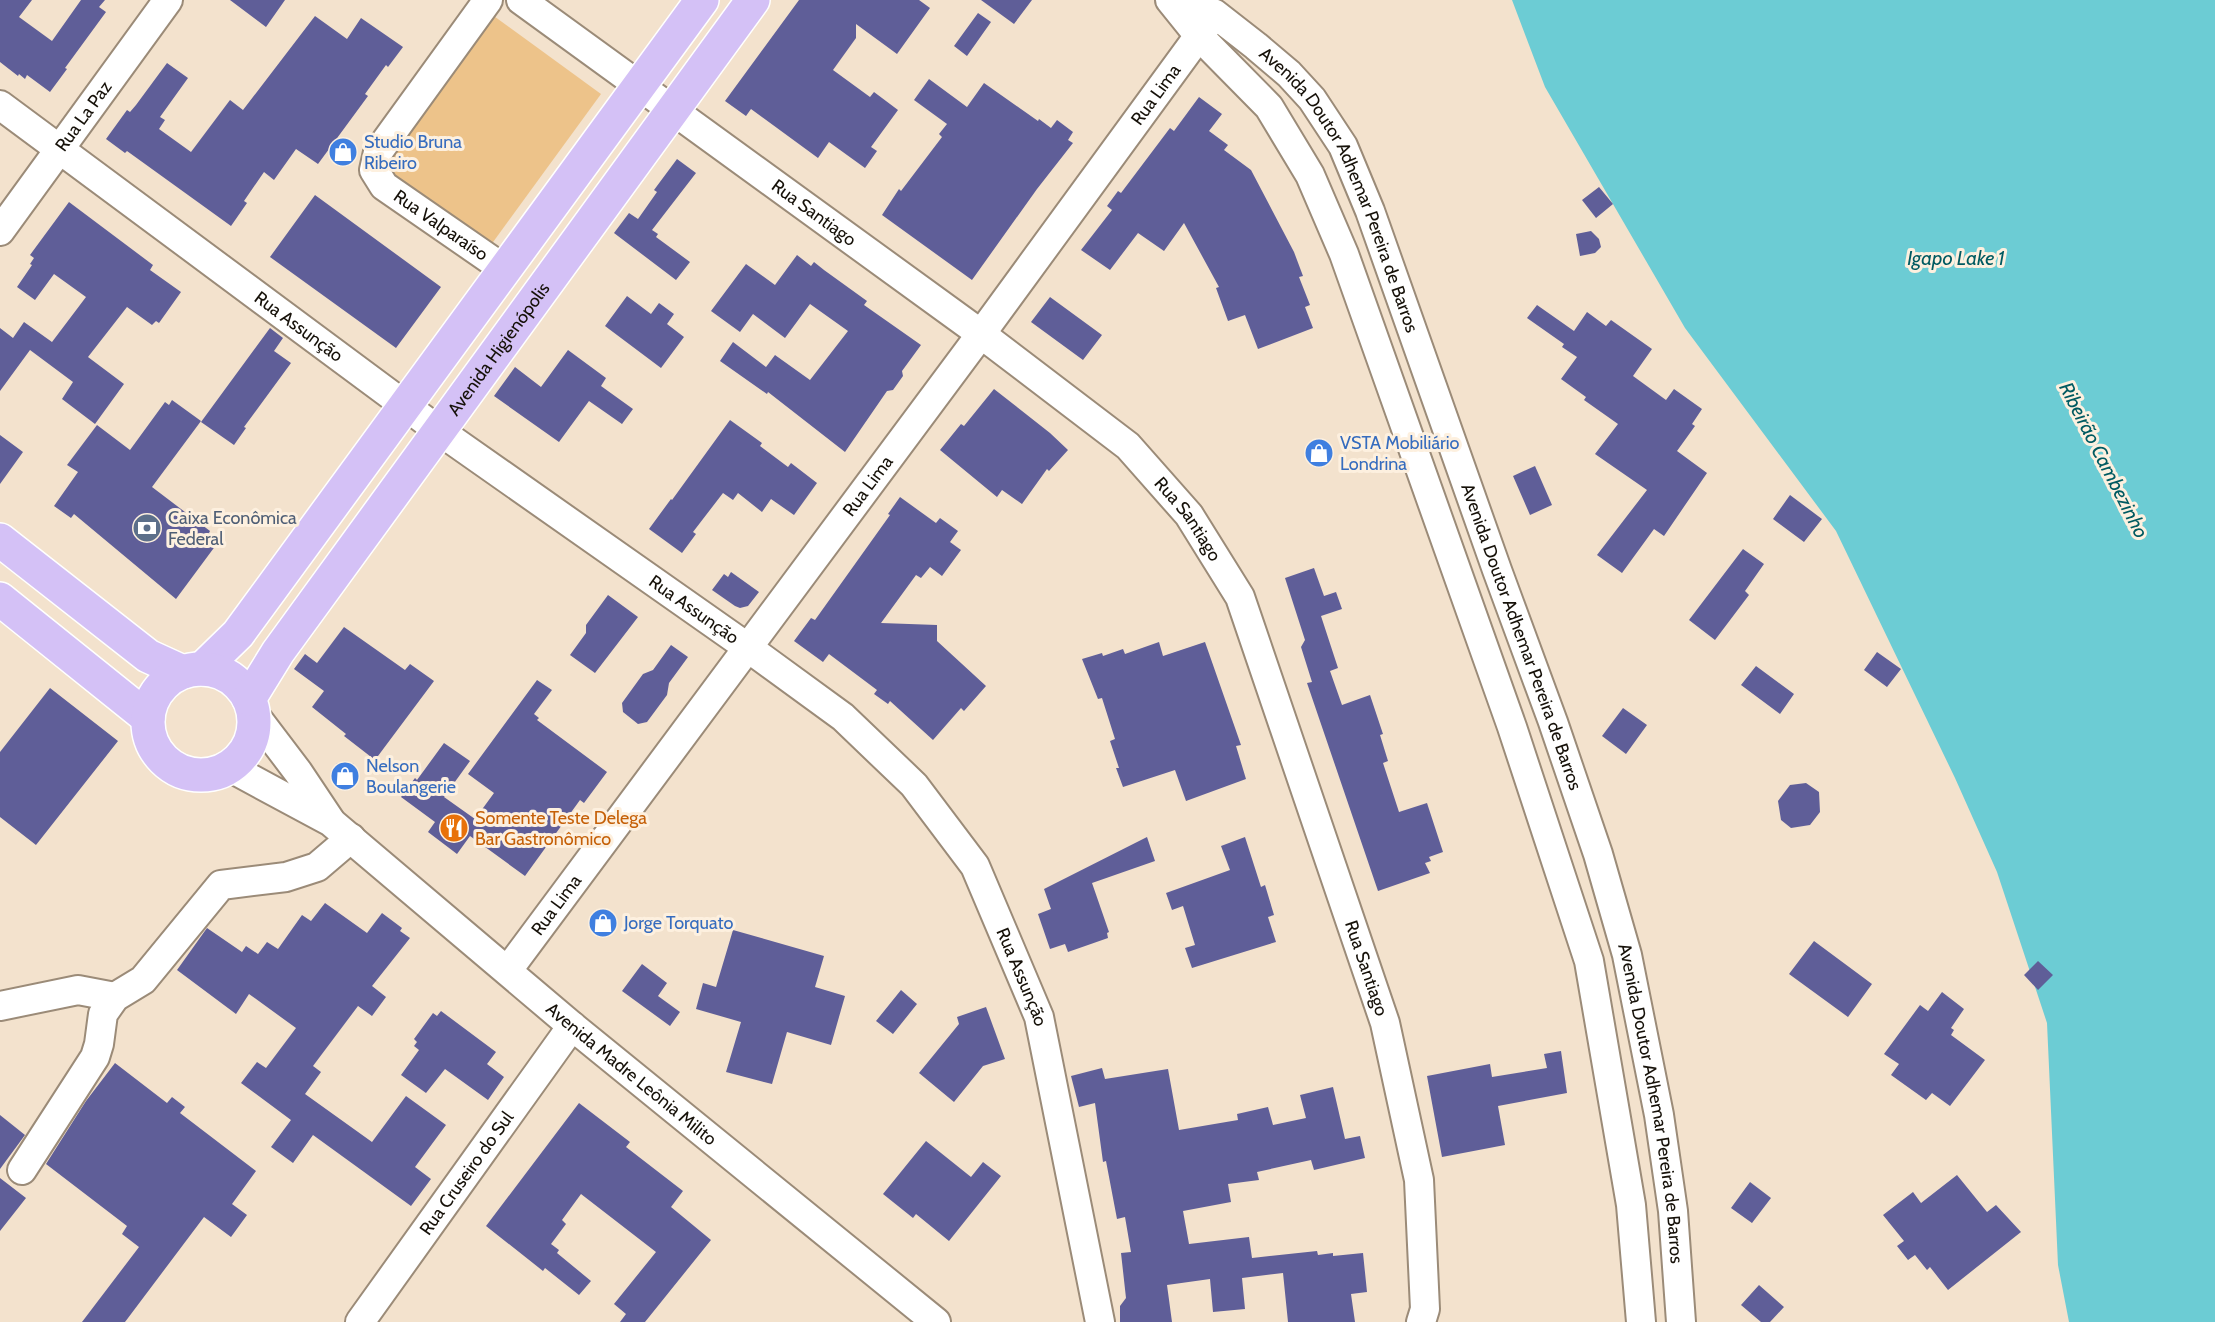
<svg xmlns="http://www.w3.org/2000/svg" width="2215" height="1322" font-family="Cabin,sans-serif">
  <rect width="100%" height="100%" fill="#f3e2cd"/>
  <path fill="#edc38a" d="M 491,14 L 601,94 L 488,249 L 379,168 Z"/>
  <path fill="#6cccd4" d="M 1512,0 L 2215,0 L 2215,1322 L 2069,1322 L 2058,1265 L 2047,1023 L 1997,872 L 1955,778 L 1836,531 L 1685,328 L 1545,87 Z"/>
  <path fill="#5f5e98" d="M 0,0 L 32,0 L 19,17 L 52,41 L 81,0 L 105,0 L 99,7 L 106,12 L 65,68 L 67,69 L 50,92 L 27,75 L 25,79 L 19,74 L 18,76 L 0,62 Z
    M 230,0 L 285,0 L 266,27 Z
    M 799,0 L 919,0 L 930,8 L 897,54 L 856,24 L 856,38 L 833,70 L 870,97 L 874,92 L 898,110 L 871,147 L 877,151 L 865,168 L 829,142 L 818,158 L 751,109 L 746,116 L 725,101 Z
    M 981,0 L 1032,0 L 1014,24 Z
    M 978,13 L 991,22 L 967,56 L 954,46 Z
    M 315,16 L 347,39 L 361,18 L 403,47 L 388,67 L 386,65 L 365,94 L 368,96 L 318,164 L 296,149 L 274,180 L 264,172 L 244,201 L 247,203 L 231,226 L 127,151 L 125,153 L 106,139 L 127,110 L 130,112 L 136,105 L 167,63 L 188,78 L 160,117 L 165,120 L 159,129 L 191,152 L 230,100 L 243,110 Z
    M 929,79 L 967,107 L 984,83 L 1038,121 L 1039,119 L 1051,128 L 1057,120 L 1073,132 L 1068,140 L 1073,143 L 1037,189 L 972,280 L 882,215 L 899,189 L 901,191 L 942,137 L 939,134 L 947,124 L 914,100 Z
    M 1199,97 L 1222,114 L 1209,131 L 1228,145 L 1224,150 L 1251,170 L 1294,252 L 1303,276 L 1299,277 L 1310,305 L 1305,307 L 1313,328 L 1258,349 L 1245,315 L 1228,321 L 1216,288 L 1219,287 L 1184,223 L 1164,251 L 1138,233 L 1110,270 L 1081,250 L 1112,210 L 1107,206 L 1118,191 L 1121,193 L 1170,128 L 1174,131 Z
    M 677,159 L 696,173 L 652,230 L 658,234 L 656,237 L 690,262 L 676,280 L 614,233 L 629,213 L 638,219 L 657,192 L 654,190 Z
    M 1599,187 L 1613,204 L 1596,218 L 1582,200 Z
    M 315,195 L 441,287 L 396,348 L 270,257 Z
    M 69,202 L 153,265 L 150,270 L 181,292 L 159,323 L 156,321 L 152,325 L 127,307 L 88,357 L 124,384 L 95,424 L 62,399 L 73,382 L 30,350 L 0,391 L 0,328 L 13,338 L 24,322 L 52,342 L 86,297 L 54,274 L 35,300 L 17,287 L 32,265 L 30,264 L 34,258 L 30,255 Z
    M 1591,231 L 1599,239 L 1601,247 L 1595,253 L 1580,256 L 1576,234 Z
    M 797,255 L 811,266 L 814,262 L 824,270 L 867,301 L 864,305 L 921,345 L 902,371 L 903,376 L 893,390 L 887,391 L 845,452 L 768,392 L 767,394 L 720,361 L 733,342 L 766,367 L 775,355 L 810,380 L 848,331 L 810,304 L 785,338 L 753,314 L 740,332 L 711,311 L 746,264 L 775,285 Z
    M 627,296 L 651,314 L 659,303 L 674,314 L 667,324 L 684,337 L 661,368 L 605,326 Z
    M 1050,297 L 1102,335 L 1083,360 L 1031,322 Z
    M 1537,305 L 1574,331 L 1587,312 L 1606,326 L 1611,320 L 1652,349 L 1633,376 L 1666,400 L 1674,389 L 1702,409 L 1692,424 L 1695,426 L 1677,451 L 1707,473 L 1664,536 L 1654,529 L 1622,573 L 1597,555 L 1647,490 L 1595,454 L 1618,424 L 1584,400 L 1586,397 L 1561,379 L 1577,357 L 1562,347 L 1564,344 L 1527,318 Z
    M 270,328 L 283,338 L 274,351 L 291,363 L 244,427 L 246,428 L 234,445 L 201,422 Z
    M 568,350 L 606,378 L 601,386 L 633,409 L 622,424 L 589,401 L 559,442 L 494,396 L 515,367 L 541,387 Z
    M 994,389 L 1050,433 L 1068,450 L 1049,471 L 1047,469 L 1022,504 L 1002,490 L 997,497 L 940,450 L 961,424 L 964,426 Z
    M 172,400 L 201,421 L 152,487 L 210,531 L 209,533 L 219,541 L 176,599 L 74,514 L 71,518 L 54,506 L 78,472 L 67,465 L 97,425 L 130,450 L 165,402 L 169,405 Z
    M 730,420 L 762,443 L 760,446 L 788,467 L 791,463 L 817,483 L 794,515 L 771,499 L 762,512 L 738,493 L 733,500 L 723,493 L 693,532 L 696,534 L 682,553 L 649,529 L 671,499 L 672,500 Z
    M 0,435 L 23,452 L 0,484 Z
    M 1535,466 L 1552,505 L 1530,515 L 1513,476 Z
    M 1790,495 L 1822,519 L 1804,542 L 1773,519 Z
    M 900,497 L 936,523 L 940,518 L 958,531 L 950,542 L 961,550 L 942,576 L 930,567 L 921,578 L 916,575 L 881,623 L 937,625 L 937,641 L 986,686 L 964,711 L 961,708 L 933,740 L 890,701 L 888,704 L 874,694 L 877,690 L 829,654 L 823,662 L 794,641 L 811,618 L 815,620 L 890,515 L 888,514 Z
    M 1743,549 L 1764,564 L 1745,591 L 1749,595 L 1715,640 L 1689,620 Z
    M 1314,568 L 1324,596 L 1336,592 L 1342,609 L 1321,616 L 1338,668 L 1330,671 L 1342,705 L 1370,695 L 1383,734 L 1380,735 L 1388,761 L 1383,763 L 1399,812 L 1427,803 L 1443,852 L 1429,857 L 1431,861 L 1425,863 L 1430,873 L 1378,891 L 1307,683 L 1312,682 L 1301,647 L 1305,640 L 1285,578 Z
    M 731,572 L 759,592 L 748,606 L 740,608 L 735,606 L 712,590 L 724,574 L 728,577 Z
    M 608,595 L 638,617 L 595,673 L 570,655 L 586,633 L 586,625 Z
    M 344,627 L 405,670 L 410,664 L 434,681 L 375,760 L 344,736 L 346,734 L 312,707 L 324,691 L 294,669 L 305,654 L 317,663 Z
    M 1159,642 L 1163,656 L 1205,642 L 1241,745 L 1236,746 L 1246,779 L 1186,801 L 1175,770 L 1123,787 L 1116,768 L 1119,768 L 1110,741 L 1115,739 L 1102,698 L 1098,699 L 1082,659 L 1102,653 L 1103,656 L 1123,649 L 1125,654 Z
    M 671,645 L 688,657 L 669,683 L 667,695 L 647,722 L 638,724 L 623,712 L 622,703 L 643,674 L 653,670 Z
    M 1877,652 L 1901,669 L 1887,687 L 1864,670 Z
    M 1756,666 L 1794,694 L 1780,714 L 1741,685 Z
    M 537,680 L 552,690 L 534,714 L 539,718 L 537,720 L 607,772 L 584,803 L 580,800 L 525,876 L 470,836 L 457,854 L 428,832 L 435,822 L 401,797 L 415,778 L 417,780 L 444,743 L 470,761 L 444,797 L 475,819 L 494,793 L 468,774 Z
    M 50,688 L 118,741 L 36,845 L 0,817 L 0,752 Z
    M 1623,708 L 1647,725 L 1626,754 L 1602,736 Z
    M 1806,783 L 1819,792 L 1820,812 L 1810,825 L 1791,828 L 1781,820 L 1778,801 L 1790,785 Z
    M 1147,837 L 1155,861 L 1092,883 L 1109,932 L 1107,933 L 1108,938 L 1068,952 L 1065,944 L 1050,949 L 1038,914 L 1051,909 L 1044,889 Z
    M 1245,837 L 1261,887 L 1265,885 L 1274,915 L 1268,917 L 1276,942 L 1192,968 L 1185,948 L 1195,945 L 1183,906 L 1172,910 L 1166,893 L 1230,870 L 1221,846 Z
    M 325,903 L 367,933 L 382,913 L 402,928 L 400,931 L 410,938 L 372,986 L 386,997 L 372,1016 L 358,1006 L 313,1066 L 321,1072 L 305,1094 L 372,1142 L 406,1096 L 446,1125 L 415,1167 L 431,1179 L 411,1206 L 313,1135 L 293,1163 L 271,1147 L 291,1120 L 241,1083 L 257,1062 L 266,1068 L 296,1028 L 249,994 L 236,1014 L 177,970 L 207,928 L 242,952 L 246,946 L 258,954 L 267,942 L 278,949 L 302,915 L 311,921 Z
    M 733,930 L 824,956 L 815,987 L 845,996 L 831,1045 L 787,1032 L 772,1084 L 726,1072 L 741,1022 L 696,1009 L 703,983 L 716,987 Z
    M 1814,941 L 1872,984 L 1848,1017 L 1789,974 Z
    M 2038,961 L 2053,975 L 2038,990 L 2024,975 Z
    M 642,964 L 667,983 L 658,996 L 680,1012 L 670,1026 L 622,991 Z
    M 901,990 L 917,1004 L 893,1034 L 876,1021 Z
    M 1942,992 L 1964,1009 L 1951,1028 L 1954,1030 L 1951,1035 L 1985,1060 L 1950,1106 L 1932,1093 L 1926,1100 L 1891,1075 L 1899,1064 L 1884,1054 L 1920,1005 L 1928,1011 Z
    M 986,1007 L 1005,1059 L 983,1066 L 954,1102 L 919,1073 L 959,1024 L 957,1017 Z
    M 441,1011 L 496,1052 L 487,1064 L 504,1077 L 488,1100 L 445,1069 L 426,1093 L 401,1075 L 419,1050 L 414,1046 L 417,1042 L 414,1039 L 433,1013 L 437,1016 Z
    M 1561,1051 L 1567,1093 L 1498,1106 L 1505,1145 L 1442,1157 L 1427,1076 L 1490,1064 L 1492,1077 L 1547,1068 L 1544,1054 Z
    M 115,1063 L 167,1103 L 172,1097 L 185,1107 L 180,1113 L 256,1171 L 232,1204 L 247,1215 L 231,1237 L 204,1217 L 125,1322 L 82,1322 L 139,1247 L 122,1234 L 127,1226 L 46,1164 L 86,1101 Z
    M 1102,1068 L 1105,1079 L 1168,1069 L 1179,1130 L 1238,1120 L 1237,1114 L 1268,1107 L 1273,1125 L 1306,1118 L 1300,1095 L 1333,1087 L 1345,1139 L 1360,1136 L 1365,1158 L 1314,1170 L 1311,1160 L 1257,1172 L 1259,1180 L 1228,1184 L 1231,1202 L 1183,1211 L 1189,1244 L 1249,1237 L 1252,1258 L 1317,1251 L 1318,1255 L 1333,1253 L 1333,1256 L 1363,1253 L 1367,1292 L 1351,1294 L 1355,1322 L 1288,1322 L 1283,1273 L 1242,1278 L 1245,1309 L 1213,1312 L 1210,1279 L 1167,1285 L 1172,1322 L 1120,1322 L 1120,1306 L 1126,1298 L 1121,1253 L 1131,1252 L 1125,1217 L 1117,1219 L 1106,1161 L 1103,1162 L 1095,1103 L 1079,1107 L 1071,1076 Z
    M 579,1103 L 630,1142 L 626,1147 L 683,1191 L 671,1207 L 711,1240 L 645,1322 L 620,1322 L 626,1314 L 614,1304 L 656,1252 L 581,1194 L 562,1220 L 566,1224 L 551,1244 L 559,1250 L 557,1253 L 591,1281 L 579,1295 L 545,1268 L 543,1271 L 486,1226 Z
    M 0,1115 L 25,1135 L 0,1169 Z
    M 926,1141 L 971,1177 L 983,1162 L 1001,1176 L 949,1241 L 916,1214 L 913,1218 L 883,1194 Z
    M 1957,1175 L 1987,1212 L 1996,1205 L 2021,1232 L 1948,1290 L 1930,1267 L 1927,1270 L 1915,1255 L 1908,1260 L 1897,1246 L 1904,1241 L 1883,1215 L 1913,1192 L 1921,1203 Z
    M 0,1178 L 26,1198 L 0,1231 Z
    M 1750,1182 L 1771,1198 L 1752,1223 L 1731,1208 Z
    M 1759,1285 L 1784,1307 L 1770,1322 L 1761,1322 L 1741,1305 Z"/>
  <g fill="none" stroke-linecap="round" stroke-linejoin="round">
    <g stroke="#9b8b78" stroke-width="32">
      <g id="minor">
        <path id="s1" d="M 488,0 L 378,152 L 374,170 L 384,186 L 504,269"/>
        <path id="s2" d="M 521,0 L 981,334 L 1128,446 L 1189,515 L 1240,597 L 1385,1023 L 1419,1180 L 1425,1309 L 1421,1322"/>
        <path d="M 1170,0 L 1199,36 L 1269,107 L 1310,175 L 1344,254 L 1512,727 L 1589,961 L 1631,1205 L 1641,1322"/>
        <path id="s3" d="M 1185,0 L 1215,14 L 1256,46 L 1289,74 L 1312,99 L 1343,146 L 1370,211 L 1497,570 L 1553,722 L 1598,854 L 1627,955 L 1659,1115 L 1673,1211 L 1681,1322"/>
        <path id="s4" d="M 0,105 L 438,430 L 747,647 L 843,717 L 914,785 L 975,866 L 1039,1017 L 1100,1322"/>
        <path id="s5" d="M 0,231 L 168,0"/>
        <path d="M 254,714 L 298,772 L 330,820"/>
        <path id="s6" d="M 229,767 L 331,822 L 572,1026 L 936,1322"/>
        <path id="s7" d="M 508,970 L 981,334 L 1209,22"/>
        <path d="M 0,1006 L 78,990 L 115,997"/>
        <path d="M 22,1170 L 95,1057 L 99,1044 L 103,1014 L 115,997 L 143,980 L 221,885 L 286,877 L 317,867 L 351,838"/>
        <path id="s8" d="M 360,1322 L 572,1026"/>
      </g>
    </g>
    <g stroke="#fff" stroke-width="36">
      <g id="major">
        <path d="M 0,540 L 148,656 L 183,672"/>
        <path d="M 0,599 L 148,718"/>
        <path d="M 202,669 L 238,634 L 702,0"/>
        <circle cx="201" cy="722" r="53"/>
        <path id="s9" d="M 249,699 L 278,652 L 753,0"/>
      </g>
    </g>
    <use href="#minor" stroke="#fff" stroke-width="28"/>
    <use href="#major" stroke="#d4c1f6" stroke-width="33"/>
  </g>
  <defs>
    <g id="shop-disc" transform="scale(1.5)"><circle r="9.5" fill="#3f7fe0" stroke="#fdf0df"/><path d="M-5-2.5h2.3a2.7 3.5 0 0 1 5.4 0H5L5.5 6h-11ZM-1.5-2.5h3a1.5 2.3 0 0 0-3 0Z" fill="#fff"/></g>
    <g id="bank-disc" transform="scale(1.5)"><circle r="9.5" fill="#5c6f8a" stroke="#fdf0df"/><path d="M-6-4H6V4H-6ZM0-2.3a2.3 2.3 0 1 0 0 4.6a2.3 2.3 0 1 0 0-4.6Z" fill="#fff"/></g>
    <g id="restaurant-disc" transform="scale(1.5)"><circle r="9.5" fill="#e8710a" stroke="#fdf0df"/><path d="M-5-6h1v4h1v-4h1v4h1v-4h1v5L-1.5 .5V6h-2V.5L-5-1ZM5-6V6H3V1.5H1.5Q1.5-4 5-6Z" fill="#fff"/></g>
  </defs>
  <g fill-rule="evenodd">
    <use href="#shop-disc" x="343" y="152"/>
    <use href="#shop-disc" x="1319" y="453"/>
    <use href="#bank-disc" x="147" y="528"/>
    <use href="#shop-disc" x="345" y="776"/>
    <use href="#restaurant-disc" x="454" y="828"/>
    <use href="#shop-disc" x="603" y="923"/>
  </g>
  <g text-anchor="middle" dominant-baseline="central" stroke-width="6" stroke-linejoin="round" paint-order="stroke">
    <g font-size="18" fill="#161109" stroke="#fdf0df">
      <text stroke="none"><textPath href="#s7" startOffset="1089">Rua Lima</textPath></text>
      <text stroke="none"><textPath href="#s5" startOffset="142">Rua La Paz</textPath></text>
      <text stroke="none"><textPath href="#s3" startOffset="255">Avenida Doutor Adhemar Pereira de Barros</textPath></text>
      <text stroke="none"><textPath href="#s2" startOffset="362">Rua Santiago</textPath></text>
      <text stroke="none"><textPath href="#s1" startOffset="294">Rua Valparaíso</textPath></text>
      <text stroke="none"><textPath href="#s4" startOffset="372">Rua Assunção</textPath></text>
      <text stroke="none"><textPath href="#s9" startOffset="430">Avenida Higienópolis</textPath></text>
      <text stroke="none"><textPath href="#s7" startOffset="603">Rua Lima</textPath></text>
      <text stroke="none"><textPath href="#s2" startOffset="848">Rua Santiago</textPath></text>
      <text stroke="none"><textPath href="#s4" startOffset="858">Rua Assunção</textPath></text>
      <text stroke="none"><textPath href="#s3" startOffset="741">Avenida Doutor Adhemar Pereira de Barros</textPath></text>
      <text stroke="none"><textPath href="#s7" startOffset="81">Rua Lima</textPath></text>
      <text stroke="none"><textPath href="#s2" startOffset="1334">Rua Santiago</textPath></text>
      <text stroke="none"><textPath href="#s4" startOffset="1362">Rua Assunção</textPath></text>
      <text stroke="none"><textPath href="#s6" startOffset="508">Avenida Madre Leônia Milito</textPath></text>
      <text stroke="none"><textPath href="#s3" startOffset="1227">Avenida Doutor Adhemar Pereira de Barros</textPath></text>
      <text stroke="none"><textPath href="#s8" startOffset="183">Rua Cruseiro do Sul</textPath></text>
    </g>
    <g font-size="18" fill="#366cbe" stroke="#fdf0df" text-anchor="start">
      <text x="364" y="142">Studio Bruna<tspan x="364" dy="21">Ribeiro</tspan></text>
      <text x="1340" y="443">VSTA Mobiliário<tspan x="1340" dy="21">Londrina</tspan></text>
      <text x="366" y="766">Nelson<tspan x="366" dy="21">Boulangerie</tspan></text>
      <text x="624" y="923">Jorge Torquato</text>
    </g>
    <g font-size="18" fill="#4e5e75" stroke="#fdf0df" text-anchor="start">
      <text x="168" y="518">Caixa Econômica<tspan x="168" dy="21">Federal</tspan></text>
    </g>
    <g font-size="18" fill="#c56008" stroke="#fdf0df" text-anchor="start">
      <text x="475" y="818">Somente Teste Delega<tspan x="475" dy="21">Bar Gastronômico</tspan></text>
    </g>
    <g font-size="20" font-style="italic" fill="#005a61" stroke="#fdf0df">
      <text x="1956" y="258">Igapo Lake 1</text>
      <text transform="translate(2104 460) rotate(63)">Ribeirão Cambezinho</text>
    </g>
  </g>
</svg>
